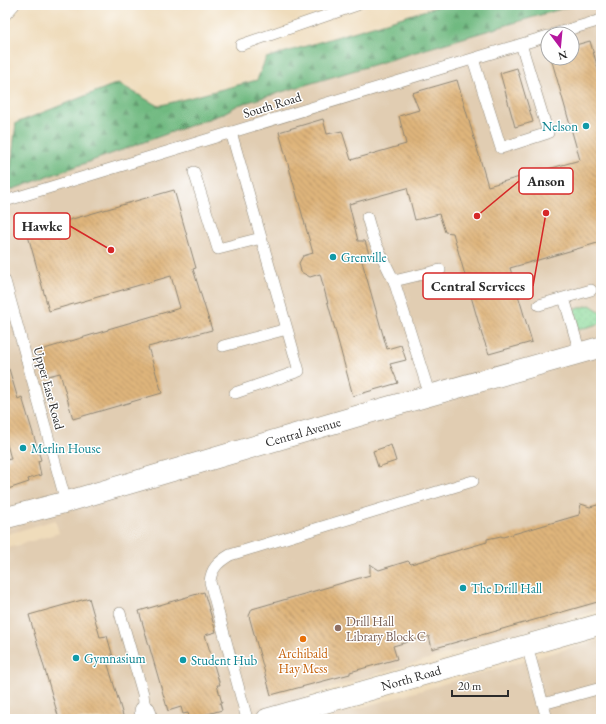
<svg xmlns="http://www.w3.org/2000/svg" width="606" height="724" font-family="'EB Garamond',serif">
  <defs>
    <pattern id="grass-dots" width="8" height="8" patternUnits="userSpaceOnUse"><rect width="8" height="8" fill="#8ad998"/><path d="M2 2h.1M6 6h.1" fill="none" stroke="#77ba83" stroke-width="1.8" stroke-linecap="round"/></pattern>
    <pattern id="forest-firs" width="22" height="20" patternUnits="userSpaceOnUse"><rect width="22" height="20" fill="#6fb980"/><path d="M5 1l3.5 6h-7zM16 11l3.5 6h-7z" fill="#5b9769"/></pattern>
    <pattern id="building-back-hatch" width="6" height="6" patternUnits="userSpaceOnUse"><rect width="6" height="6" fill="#dfb57c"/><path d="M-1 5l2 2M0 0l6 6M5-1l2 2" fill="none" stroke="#b59366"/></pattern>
  </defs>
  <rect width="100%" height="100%" fill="#fff"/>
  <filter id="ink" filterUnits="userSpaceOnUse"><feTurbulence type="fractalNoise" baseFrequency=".025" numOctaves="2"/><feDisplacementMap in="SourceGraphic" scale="8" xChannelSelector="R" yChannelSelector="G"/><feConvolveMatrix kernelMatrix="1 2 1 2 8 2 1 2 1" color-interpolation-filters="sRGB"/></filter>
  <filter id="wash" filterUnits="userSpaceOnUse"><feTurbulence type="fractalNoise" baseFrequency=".012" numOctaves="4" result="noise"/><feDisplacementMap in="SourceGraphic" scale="16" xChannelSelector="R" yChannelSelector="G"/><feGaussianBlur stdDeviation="0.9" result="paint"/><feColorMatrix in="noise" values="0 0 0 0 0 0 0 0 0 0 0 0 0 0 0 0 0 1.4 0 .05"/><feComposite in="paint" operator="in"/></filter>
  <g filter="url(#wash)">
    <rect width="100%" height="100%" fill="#efdcbb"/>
    <path fill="#e1cdb2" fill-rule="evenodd" d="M 533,5 L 601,5 L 601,609 L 305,695 L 318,719 L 5,719 L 5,549 L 59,533 L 55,520 L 5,535 L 5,177 L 9,176 L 5,174 L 355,56 ZM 548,34 L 572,34 L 572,58 L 548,58 Z
      M 601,639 L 601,719 L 321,719 Z"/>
    <path fill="url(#grass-dots)" stroke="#5a8262" d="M 590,305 L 601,312 L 601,323 L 578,330 L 573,310 Z"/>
    <path fill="url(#forest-firs)" stroke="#4d7256" d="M 443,5 L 574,5 L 238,105 L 222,114 L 5,192 L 5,177 L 10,175 L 16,123 L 118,83 L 158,106 L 257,80 L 266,58 Z"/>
    <g id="blocks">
      <path fill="url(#building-back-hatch)" d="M 590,41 L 601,79 L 601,242 L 510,268 L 532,342 L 489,354 L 482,335 L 453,233 L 445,232 L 439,214 L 415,220 L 407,188 L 349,204 L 358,241 L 365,241 L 369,254 L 361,258 L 387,349 L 401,345 L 406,360 L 390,364 L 398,383 L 353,396 L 320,274 L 310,277 L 301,272 L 299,263 L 303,256 L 313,253 L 279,132 L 323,119 L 327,134 L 342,131 L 351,160 L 406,144 L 399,116 L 419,110 L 412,93 L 457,80 L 488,186 L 580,160 L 551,58 L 572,58 L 572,46 Z
        M 517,68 L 533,122 L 515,127 L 500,73 Z
        M 174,190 L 196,268 L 193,269 L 212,330 L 148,347 L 162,393 L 73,419 L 60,373 L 48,376 L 41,350 L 108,330 L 108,329 L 180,308 L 171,276 L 49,311 L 27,232 Z
        M 9,369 L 18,399 L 22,397 L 41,460 L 38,461 L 41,475 L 28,479 L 29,482 L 5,490 L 5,460 L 11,459 L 5,437 L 5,370 Z
        M 391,445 L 396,461 L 378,467 L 373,451 Z
        M 581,504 L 590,507 L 601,504 L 601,601 L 432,649 L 429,636 L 393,646 L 397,659 L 350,672 L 350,674 L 271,695 L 249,616 L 252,609 L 370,575 L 370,564 L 379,570 L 408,561 L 411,564 L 487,542 L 487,539 L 501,536 L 503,537 L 579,515 Z
        M 204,592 L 216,632 L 205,635 L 220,685 L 217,685 L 222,703 L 220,703 L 222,710 L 190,719 L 188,713 L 183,714 L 181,707 L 168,711 L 139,611 Z
        M 89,598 L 100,637 L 107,636 L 113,657 L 106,658 L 124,719 L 59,719 L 29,615 Z"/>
    </g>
  </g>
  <g filter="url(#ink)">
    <use href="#blocks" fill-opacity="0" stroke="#8d8473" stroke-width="1"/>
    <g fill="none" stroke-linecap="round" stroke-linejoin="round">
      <g stroke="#8d8473" stroke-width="12">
        <path id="lane" d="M 5,15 L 14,5
          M 554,34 L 601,20
          M 241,45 L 357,5
          M 473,59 L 501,148 L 548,133 L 521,44
          M 231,132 L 299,371 L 235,393
          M 194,172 L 218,249 L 261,238
          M 5,201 L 548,36
          M 367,217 L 373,238 L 394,281
          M 5,281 L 66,502
          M 564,298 L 580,353
          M 539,305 L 591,290
          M 223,346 L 287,329
          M 430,396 L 394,281 L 440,270
          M 120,613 L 143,694 L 145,711
          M 527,646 L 547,719
          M 543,704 L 601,688
          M 247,719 L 210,582 C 211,569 218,562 230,555 L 473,481"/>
      </g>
      <g stroke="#8d8473" stroke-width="22">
        <path id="street" d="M 5,518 L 66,502 L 378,410 L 601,347
          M 145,711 L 147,719
          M 267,719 L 601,624"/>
      </g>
      <use href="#lane" stroke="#fff" stroke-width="11"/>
      <use href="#street" stroke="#fff" stroke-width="21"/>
    </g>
  </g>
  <g fill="#0f9aa8" stroke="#fff" stroke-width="1.5">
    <circle cx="586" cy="126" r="4"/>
    <circle cx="333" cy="257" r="4"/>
    <circle cx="23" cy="448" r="4"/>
    <circle cx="463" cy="588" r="4"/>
    <circle cx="76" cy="658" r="4"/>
    <circle cx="183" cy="660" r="4"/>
  </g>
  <circle fill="#8d6e63" stroke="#fff" stroke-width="1.5" cx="338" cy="628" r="4"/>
  <circle fill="#e8710a" stroke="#fff" stroke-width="1.5" cx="303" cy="639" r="4"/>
  <g text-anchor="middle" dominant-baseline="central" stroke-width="3" stroke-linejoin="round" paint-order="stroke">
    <g font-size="13" fill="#2b2b2b" stroke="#fff">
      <text transform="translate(272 105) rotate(-17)">South Road</text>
      <text transform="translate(49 388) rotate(75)">Upper East Road</text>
      <text transform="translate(303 432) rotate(-16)">Central Avenue</text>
      <text transform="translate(411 678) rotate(-16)">North Road</text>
    </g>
    <g font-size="13" fill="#0d838f" stroke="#fff" text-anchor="start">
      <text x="578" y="126" text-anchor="end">Nelson</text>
      <text x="341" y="257">Grenville</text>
      <text x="31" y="448">Merlin House</text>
      <text x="471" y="588">The Drill Hall</text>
      <text x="84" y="658">Gymnasium</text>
      <text x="191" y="660">Student Hub</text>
    </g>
    <g font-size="13" fill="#785e54" stroke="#fff" text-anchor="start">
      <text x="346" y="621">Drill Hall<tspan x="346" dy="15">Library Block C</tspan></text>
    </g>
    <g font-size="13" fill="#c56008" stroke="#fff">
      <text x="303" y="653">Archibald<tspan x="303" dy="15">Hay Mess</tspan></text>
    </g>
  </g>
  <path fill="none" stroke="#d62828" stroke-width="1.5" d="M477 216L519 181M111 250L70 226M546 213L533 286"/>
  <g fill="#d62828" stroke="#fff" stroke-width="1.5">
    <circle cx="477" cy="216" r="4"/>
    <circle cx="111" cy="250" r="4"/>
    <circle cx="546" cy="213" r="4"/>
  </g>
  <g fill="#fff" stroke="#d62828" stroke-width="1.5">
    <rect x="519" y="168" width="54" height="26" rx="4"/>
    <rect x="14" y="213" width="56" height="26" rx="4"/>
    <rect x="423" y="273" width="110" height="26" rx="4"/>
  </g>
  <g font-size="14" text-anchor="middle" font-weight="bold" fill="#2b2b2b">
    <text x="546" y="186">Anson</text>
    <text x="42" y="231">Hawke</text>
    <text x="478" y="291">Central Services</text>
  </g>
  <rect width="606" height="724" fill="none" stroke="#fff" stroke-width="20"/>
  <g transform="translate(560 46) rotate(164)"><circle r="19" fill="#ffffff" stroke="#aaaaaa"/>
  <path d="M0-3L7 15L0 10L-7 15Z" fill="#b5179e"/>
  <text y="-6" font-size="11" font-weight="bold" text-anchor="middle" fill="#2b2b2b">N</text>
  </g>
  <path d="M452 690v6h56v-6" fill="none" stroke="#2b2b2b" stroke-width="2"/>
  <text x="458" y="690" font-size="12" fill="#2b2b2b" stroke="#ffffff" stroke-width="3" paint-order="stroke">20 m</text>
</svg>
